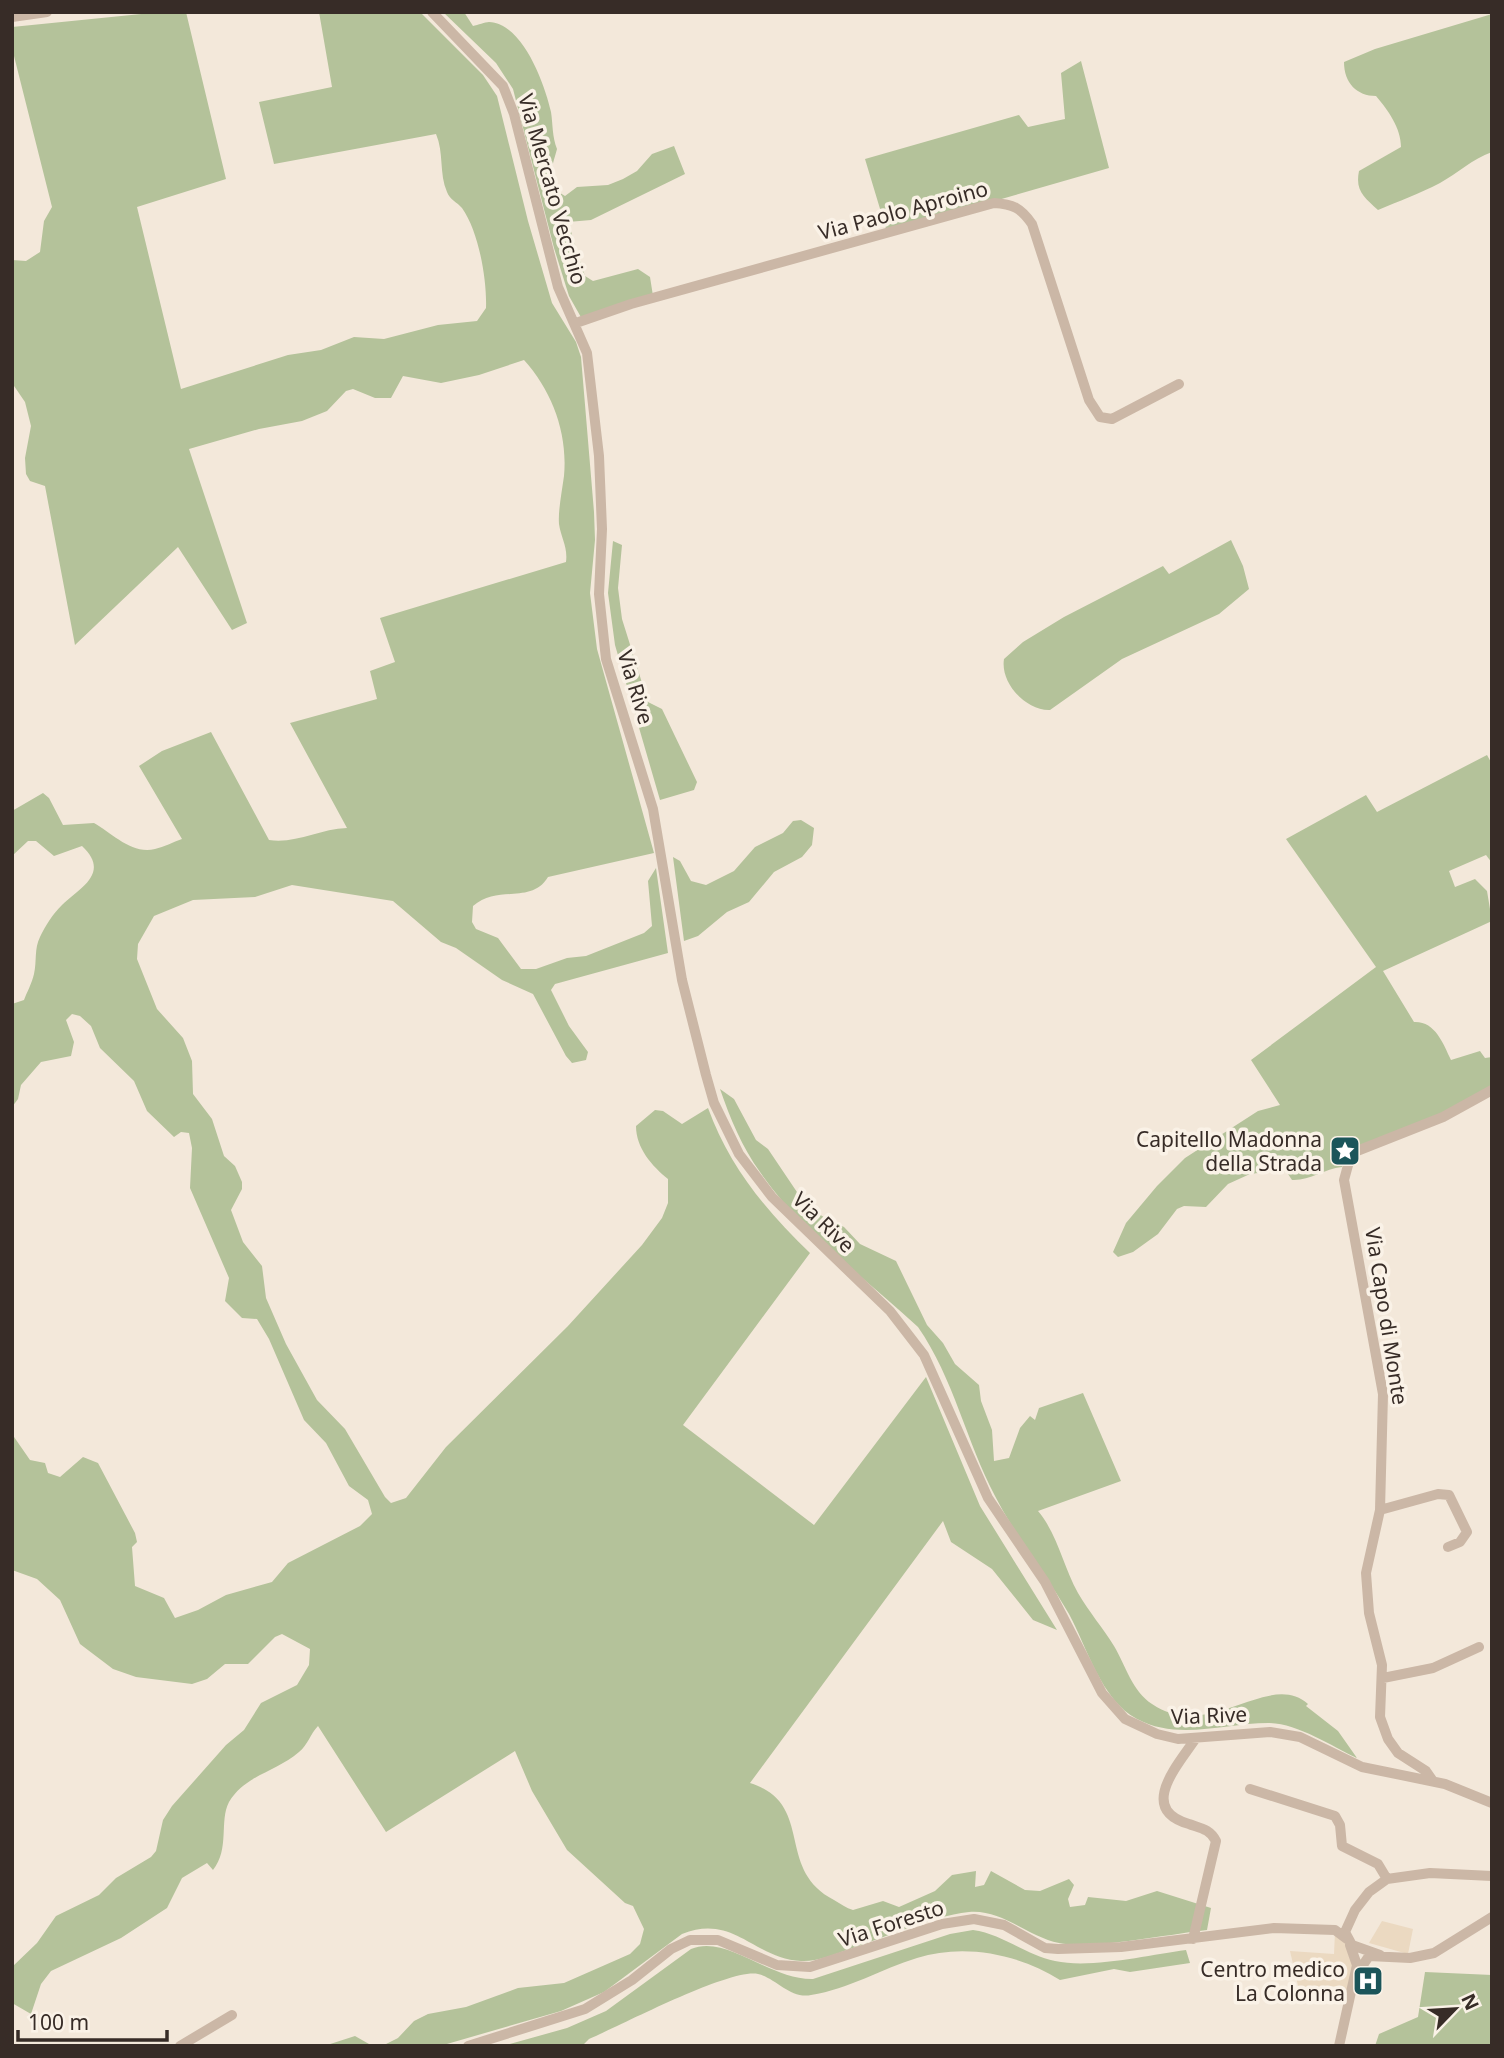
<svg xmlns="http://www.w3.org/2000/svg" width="1504" height="2058" font-family="'Noto Sans',sans-serif">
  <rect width="100%" height="100%" fill="#f3e8da"/>
  <path fill="#b4c29a" d="M 161,12 L 186,12 L 226,179 L 137,207 L 181,389 L 288,355 L 321,350 L 354,337 L 384,339 L 438,325 L 477,321 L 486,308 C 487,280 479,232 462,208 C 457,202 450,200 447,192 C 439,174 444,152 436,134 L 274,164 L 259,102 L 332,87 L 319,12 L 420,12 L 483,75 L 497,96 L 528,221 L 552,303 L 576,342 L 581,357 L 594,512 L 595,540 L 590,593 L 597,649 L 654,853 L 548,877 C 531,905 498,884 473,906 L 472,922 L 476,929 L 498,938 L 521,969 L 536,969 L 567,958 L 586,956 L 644,933 L 652,926 L 648,881 L 656,868 L 668,953 L 555,984 L 551,990 L 569,1026 L 588,1052 L 586,1060 L 572,1063 L 566,1056 L 533,994 L 502,980 L 456,948 L 441,942 L 393,901 L 292,885 L 255,897 L 193,900 L 154,916 L 138,944 L 137,959 L 157,1009 L 183,1038 L 192,1061 L 193,1094 L 212,1119 L 224,1156 L 235,1166 L 242,1182 L 242,1189 L 231,1210 L 243,1242 L 262,1266 L 266,1298 L 286,1344 L 317,1400 L 345,1429 L 385,1497 L 391,1503 L 406,1498 L 446,1447 L 568,1326 L 642,1245 L 662,1218 L 668,1203 L 668,1179 C 652,1166 636,1148 636,1126 L 655,1110 L 663,1111 L 682,1124 L 708,1108 C 729,1166 766,1211 810,1253 L 683,1425 L 814,1525 L 926,1377 L 980,1506 L 1057,1630 L 1033,1620 L 992,1569 L 951,1542 L 943,1521 L 750,1783 C 816,1804 774,1869 834,1900 C 841,1904 846,1908 853,1910 L 883,1901 L 899,1907 L 935,1891 L 952,1875 L 976,1871 L 975,1887 L 984,1885 L 991,1871 L 1025,1890 L 1040,1891 L 1069,1879 L 1074,1885 L 1068,1899 L 1070,1907 L 1085,1905 L 1088,1897 L 1126,1901 L 1157,1891 L 1211,1908 L 1207,1930 C 1170,1934 1091,1950 1059,1943 C 1028,1937 1002,1909 969,1912 C 928,1917 887,1937 847,1950 C 833,1955 816,1962 801,1961 C 754,1959 734,1913 682,1934 L 604,1992 L 561,2011 L 440,2046 L 324,2046 L 355,2036 L 369,2044 L 384,2045 L 398,2038 L 414,2021 L 428,2014 L 466,2007 L 518,1988 L 564,1983 L 630,1954 L 640,1944 L 644,1929 L 633,1906 L 625,1903 L 567,1850 L 532,1791 L 515,1751 L 386,1832 L 318,1726 C 310,1734 308,1745 299,1752 C 276,1772 245,1775 229,1802 C 219,1821 230,1849 213,1870 L 207,1863 L 182,1878 L 167,1908 L 121,1938 L 51,1971 L 41,1984 L 31,2014 L 12,2003 L 12,1967 L 37,1943 L 56,1916 L 99,1895 L 116,1878 L 151,1857 L 156,1851 L 163,1820 L 172,1806 L 226,1745 L 244,1730 L 261,1703 L 297,1685 L 309,1665 L 310,1649 L 282,1634 L 275,1637 L 248,1664 L 225,1664 L 207,1679 L 192,1684 L 136,1677 L 113,1669 L 80,1644 L 60,1600 L 37,1579 L 12,1570 L 12,1434 L 30,1460 L 45,1463 L 48,1473 L 60,1477 L 83,1457 L 98,1463 L 135,1533 L 137,1542 L 132,1547 L 135,1586 L 164,1598 L 175,1618 L 198,1610 L 226,1595 L 272,1582 L 288,1563 L 360,1526 L 372,1514 L 368,1500 L 349,1486 L 326,1443 L 304,1420 L 269,1339 L 257,1319 L 242,1318 L 225,1301 L 229,1278 L 190,1188 L 192,1148 L 189,1133 L 181,1132 L 174,1137 L 147,1111 L 134,1081 L 100,1048 L 91,1026 L 80,1016 L 72,1014 L 66,1020 L 74,1042 L 71,1056 L 41,1062 L 21,1085 L 18,1099 L 12,1107 L 12,1004 L 24,1000 C 27,992 32,983 34,974 C 37,961 34,949 40,937 C 46,925 52,915 62,905 C 80,888 111,873 82,846 L 54,856 L 36,841 L 28,841 L 12,856 L 12,811 L 43,793 L 49,798 L 63,825 L 94,823 C 112,833 132,855 155,849 C 164,847 173,842 182,839 L 139,766 L 162,751 L 211,732 L 269,840 C 296,844 319,829 347,828 L 290,723 L 377,699 L 370,671 L 395,662 L 380,618 L 566,562 C 568,547 561,538 559,524 C 558,510 562,491 564,476 C 568,433 552,391 524,360 L 479,375 L 441,383 L 403,376 L 391,398 L 375,398 L 353,389 L 346,391 L 327,411 L 302,421 L 259,429 L 189,449 L 247,623 L 232,630 L 178,547 L 75,645 L 45,486 L 30,481 L 26,474 L 25,458 L 31,426 L 25,402 L 12,383 L 12,260 L 26,261 L 40,252 L 44,221 L 52,207 L 12,48 L 12,27 Z
    M 443,12 L 464,12 L 473,26 C 478,25 485,22 489,22 C 523,23 545,85 551,112 C 553,125 552,136 557,149 C 552,168 544,184 565,196 L 577,187 L 608,185 L 623,179 L 637,171 L 652,154 L 674,146 L 685,174 L 591,220 L 568,222 L 585,276 L 593,281 L 638,269 L 650,277 L 653,296 L 582,319 L 569,296 L 554,248 L 513,89 L 496,63 Z
    M 1492,14 L 1492,152 C 1472,159 1458,173 1440,183 C 1419,194 1399,201 1378,210 C 1364,197 1355,191 1359,171 L 1401,147 C 1401,128 1388,110 1376,96 C 1357,96 1344,83 1344,62 L 1375,49 Z
    M 1081,61 L 1109,168 L 887,232 L 865,159 L 1019,115 L 1028,127 L 1065,119 L 1061,73 Z
    M 1231,540 L 1243,566 L 1249,589 L 1219,614 L 1122,659 L 1050,710 C 1026,711 1000,683 1004,659 L 1023,642 L 1064,617 L 1163,566 L 1169,574 Z
    M 613,541 L 622,545 L 618,588 L 622,619 L 648,702 L 662,709 L 697,782 L 694,790 L 660,800 L 615,645 L 608,593 Z
    M 1487,755 L 1492,764 L 1492,863 L 1486,855 L 1449,871 L 1455,887 L 1475,879 L 1487,891 L 1492,921 L 1383,971 L 1414,1022 C 1435,1021 1443,1043 1451,1060 L 1480,1051 L 1485,1058 L 1492,1057 L 1492,1090 L 1348,1158 L 1342,1167 C 1324,1169 1309,1181 1292,1180 L 1288,1174 L 1281,1170 L 1250,1174 L 1228,1184 L 1206,1207 L 1184,1206 L 1177,1209 L 1158,1234 L 1133,1252 L 1118,1257 L 1113,1252 L 1126,1223 L 1157,1186 L 1185,1158 L 1258,1111 L 1280,1105 L 1251,1060 L 1376,967 L 1286,839 L 1366,795 L 1377,812 Z
    M 801,820 L 814,828 L 812,845 L 802,857 L 774,872 L 749,902 L 727,912 L 698,936 L 684,941 L 673,857 L 680,861 L 691,881 L 706,885 L 734,871 L 755,847 L 783,833 L 793,821 Z
    M 720,1089 L 734,1099 L 756,1140 L 768,1149 L 803,1201 L 822,1216 L 844,1227 L 860,1244 L 896,1261 L 927,1325 L 943,1343 L 955,1364 L 979,1385 L 981,1401 L 992,1430 L 994,1461 L 1009,1458 L 1020,1428 L 1030,1416 L 1035,1420 L 1039,1408 L 1083,1393 L 1121,1481 L 1038,1511 C 1058,1535 1063,1566 1078,1593 C 1089,1612 1103,1628 1114,1646 C 1126,1666 1132,1691 1152,1704 C 1209,1743 1269,1669 1308,1704 L 1306,1706 L 1338,1731 L 1357,1758 C 1331,1746 1297,1723 1268,1723 C 1226,1723 1178,1741 1137,1719 C 1101,1700 1087,1647 1069,1614 C 1046,1574 1016,1537 995,1496 C 966,1441 954,1379 918,1327 C 865,1278 801,1232 760,1172 C 742,1147 730,1118 720,1089 Z
    M 973,1930 C 1003,1934 1025,1955 1055,1961 C 1091,1969 1148,1955 1186,1950 L 1190,1963 L 1130,1972 L 1114,1969 L 1060,1980 C 1019,1954 964,1943 917,1958 C 881,1969 849,1989 811,1995 C 790,1999 776,1978 758,1974 C 730,1968 622,2025 589,2039 L 582,2046 L 503,2046 L 567,2028 L 606,2011 L 691,1949 C 727,1934 769,1980 813,1979 L 950,1934 Z
    M 1425,1972 L 1492,1975 L 1492,2046 L 1375,2046 L 1379,2034 L 1418,2017 Z"/>
  <path fill="#ebd9c1" d="M 1382,1921 L 1413,1929 L 1408,1954 L 1369,1943 Z
    M 1335,1932 L 1344,1941 L 1354,1960 L 1349,1995 L 1338,1997 L 1339,1988 L 1332,1986 L 1299,1990 L 1290,1951 L 1334,1954 Z"/>
  <g fill="none" stroke-linecap="round" stroke-linejoin="round">
    <path stroke="#cbb7a6" stroke-width="10" d="M 432,12 L 503,86 L 514,114 L 558,287 L 587,353 L 599,456 L 602,529 L 599,594 L 606,659 L 653,809 L 682,980 L 706,1075 L 714,1103 L 739,1154 L 772,1197 L 890,1311 L 924,1355 L 988,1498 L 1045,1582 L 1102,1693 L 1125,1719 L 1157,1734 L 1178,1739 L 1270,1732 L 1300,1737 L 1362,1767 L 1445,1784 L 1492,1803
      M 12,17 L 47,12
      M 576,323 L 631,304 L 994,203 C 1013,204 1021,208 1032,224 L 1089,400 L 1100,417 L 1112,419 L 1179,384
      M 1380,1510 L 1438,1494 L 1449,1495 L 1467,1532 L 1460,1542 L 1448,1547
      M 1383,1678 L 1433,1668 L 1479,1647
      M 1433,1781 L 1426,1771 L 1398,1753 L 1388,1739 L 1380,1717 L 1382,1665 L 1369,1613 L 1366,1573 L 1380,1510 L 1383,1394 L 1344,1180 L 1350,1158 L 1357,1151 L 1443,1117 L 1492,1090
      M 1250,1789 L 1335,1816 L 1340,1825 L 1342,1846 L 1378,1864 L 1387,1879
      M 1193,1939 L 1216,1841 C 1210,1829 1200,1828 1189,1824 C 1137,1809 1178,1765 1196,1738
      M 1380,1955 L 1352,1945 L 1345,1932 L 1355,1910 L 1369,1892 L 1387,1879 L 1430,1873 L 1492,1876
      M 1355,1977 L 1369,1956 L 1410,1958 L 1434,1953 L 1492,1917
      M 180,2046 L 232,2015
      M 468,2046 L 585,2009 L 632,1980 L 671,1949 L 690,1940 L 718,1940 L 777,1965 L 810,1967 L 942,1924 L 974,1919 L 1004,1925 L 1045,1948 L 1058,1949 L 1121,1947 L 1274,1928 L 1335,1930 L 1347,1939
      M 1339,2046 L 1357,1965 L 1350,1945"/>
  </g>
  <defs>
    <g id="sight-square" transform="scale(1.575)"><rect x="-9" y="-9" width="18" height="18" rx="4" fill="#1b555a" stroke="#faf2e7"/><path d="M0-6L1.8-2.2L6-1.7L2.9 1.2L3.7 5.4L0 3.3L-3.7 5.4L-2.9 1.2L-6-1.7L-1.8-2.2Z" fill="#fff"/></g>
    <g id="hospital-square" transform="scale(1.575)"><rect x="-9" y="-9" width="18" height="18" rx="4" fill="#1b555a" stroke="#faf2e7"/><path d="M-5-5h3v3.5h4V-5h3V5h-3V1.5h-4V5h-3Z" fill="#fff"/></g>
  </defs>
  <g fill-rule="evenodd">
    <use href="#sight-square" x="1345" y="1151"/>
    <use href="#hospital-square" x="1368" y="1981"/>
  </g>
  <g text-anchor="middle" dominant-baseline="central" stroke-width="7" stroke-linejoin="round" paint-order="stroke">
    <g font-size="21" fill="#372c27" stroke="#faf2e7">
      <text transform="translate(553 189) rotate(74)">Via Mercato Vecchio</text>
      <text transform="translate(903 210) rotate(-15)">Via Paolo Aproino</text>
      <text transform="translate(636 687) rotate(73)">Via Rive</text>
      <text transform="translate(824 1222) rotate(44)">Via Rive</text>
      <text transform="translate(1387 1316) rotate(81)">Via Capo di Monte</text>
      <text transform="translate(1209 1715) rotate(-2)">Via Rive</text>
      <text transform="translate(891 1923) rotate(-18)">Via Foresto</text>
    </g>
    <g font-size="21" fill="#372c27" stroke="#faf2e7" text-anchor="end">
      <text x="1322" y="1139">Capitello Madonna<tspan x="1322" dy="24">della Strada</tspan></text>
      <text x="1345" y="1969">Centro medico<tspan x="1345" dy="24">La Colonna</tspan></text>
    </g>
  </g>
  <rect width="1504" height="2058" fill="none" stroke="#372c27" stroke-width="28"/>
  <g transform="translate(1455 2009) rotate(65)" stroke="#faf2e7" stroke-width="5" paint-order="stroke">
  <path d="M0-5L12 26L0 18L-12 26Z" fill="#372c27"/>
  <text y="-10" font-size="19" font-weight="bold" text-anchor="middle" fill="#372c27">N</text>
  </g>
  <path d="M18 2030v10h149v-10" fill="none" stroke="#372c27" stroke-width="3.5"/>
  <text x="28" y="2030" font-size="21" fill="#372c27" stroke="#faf2e7" stroke-width="5" paint-order="stroke">100 m</text>
</svg>
